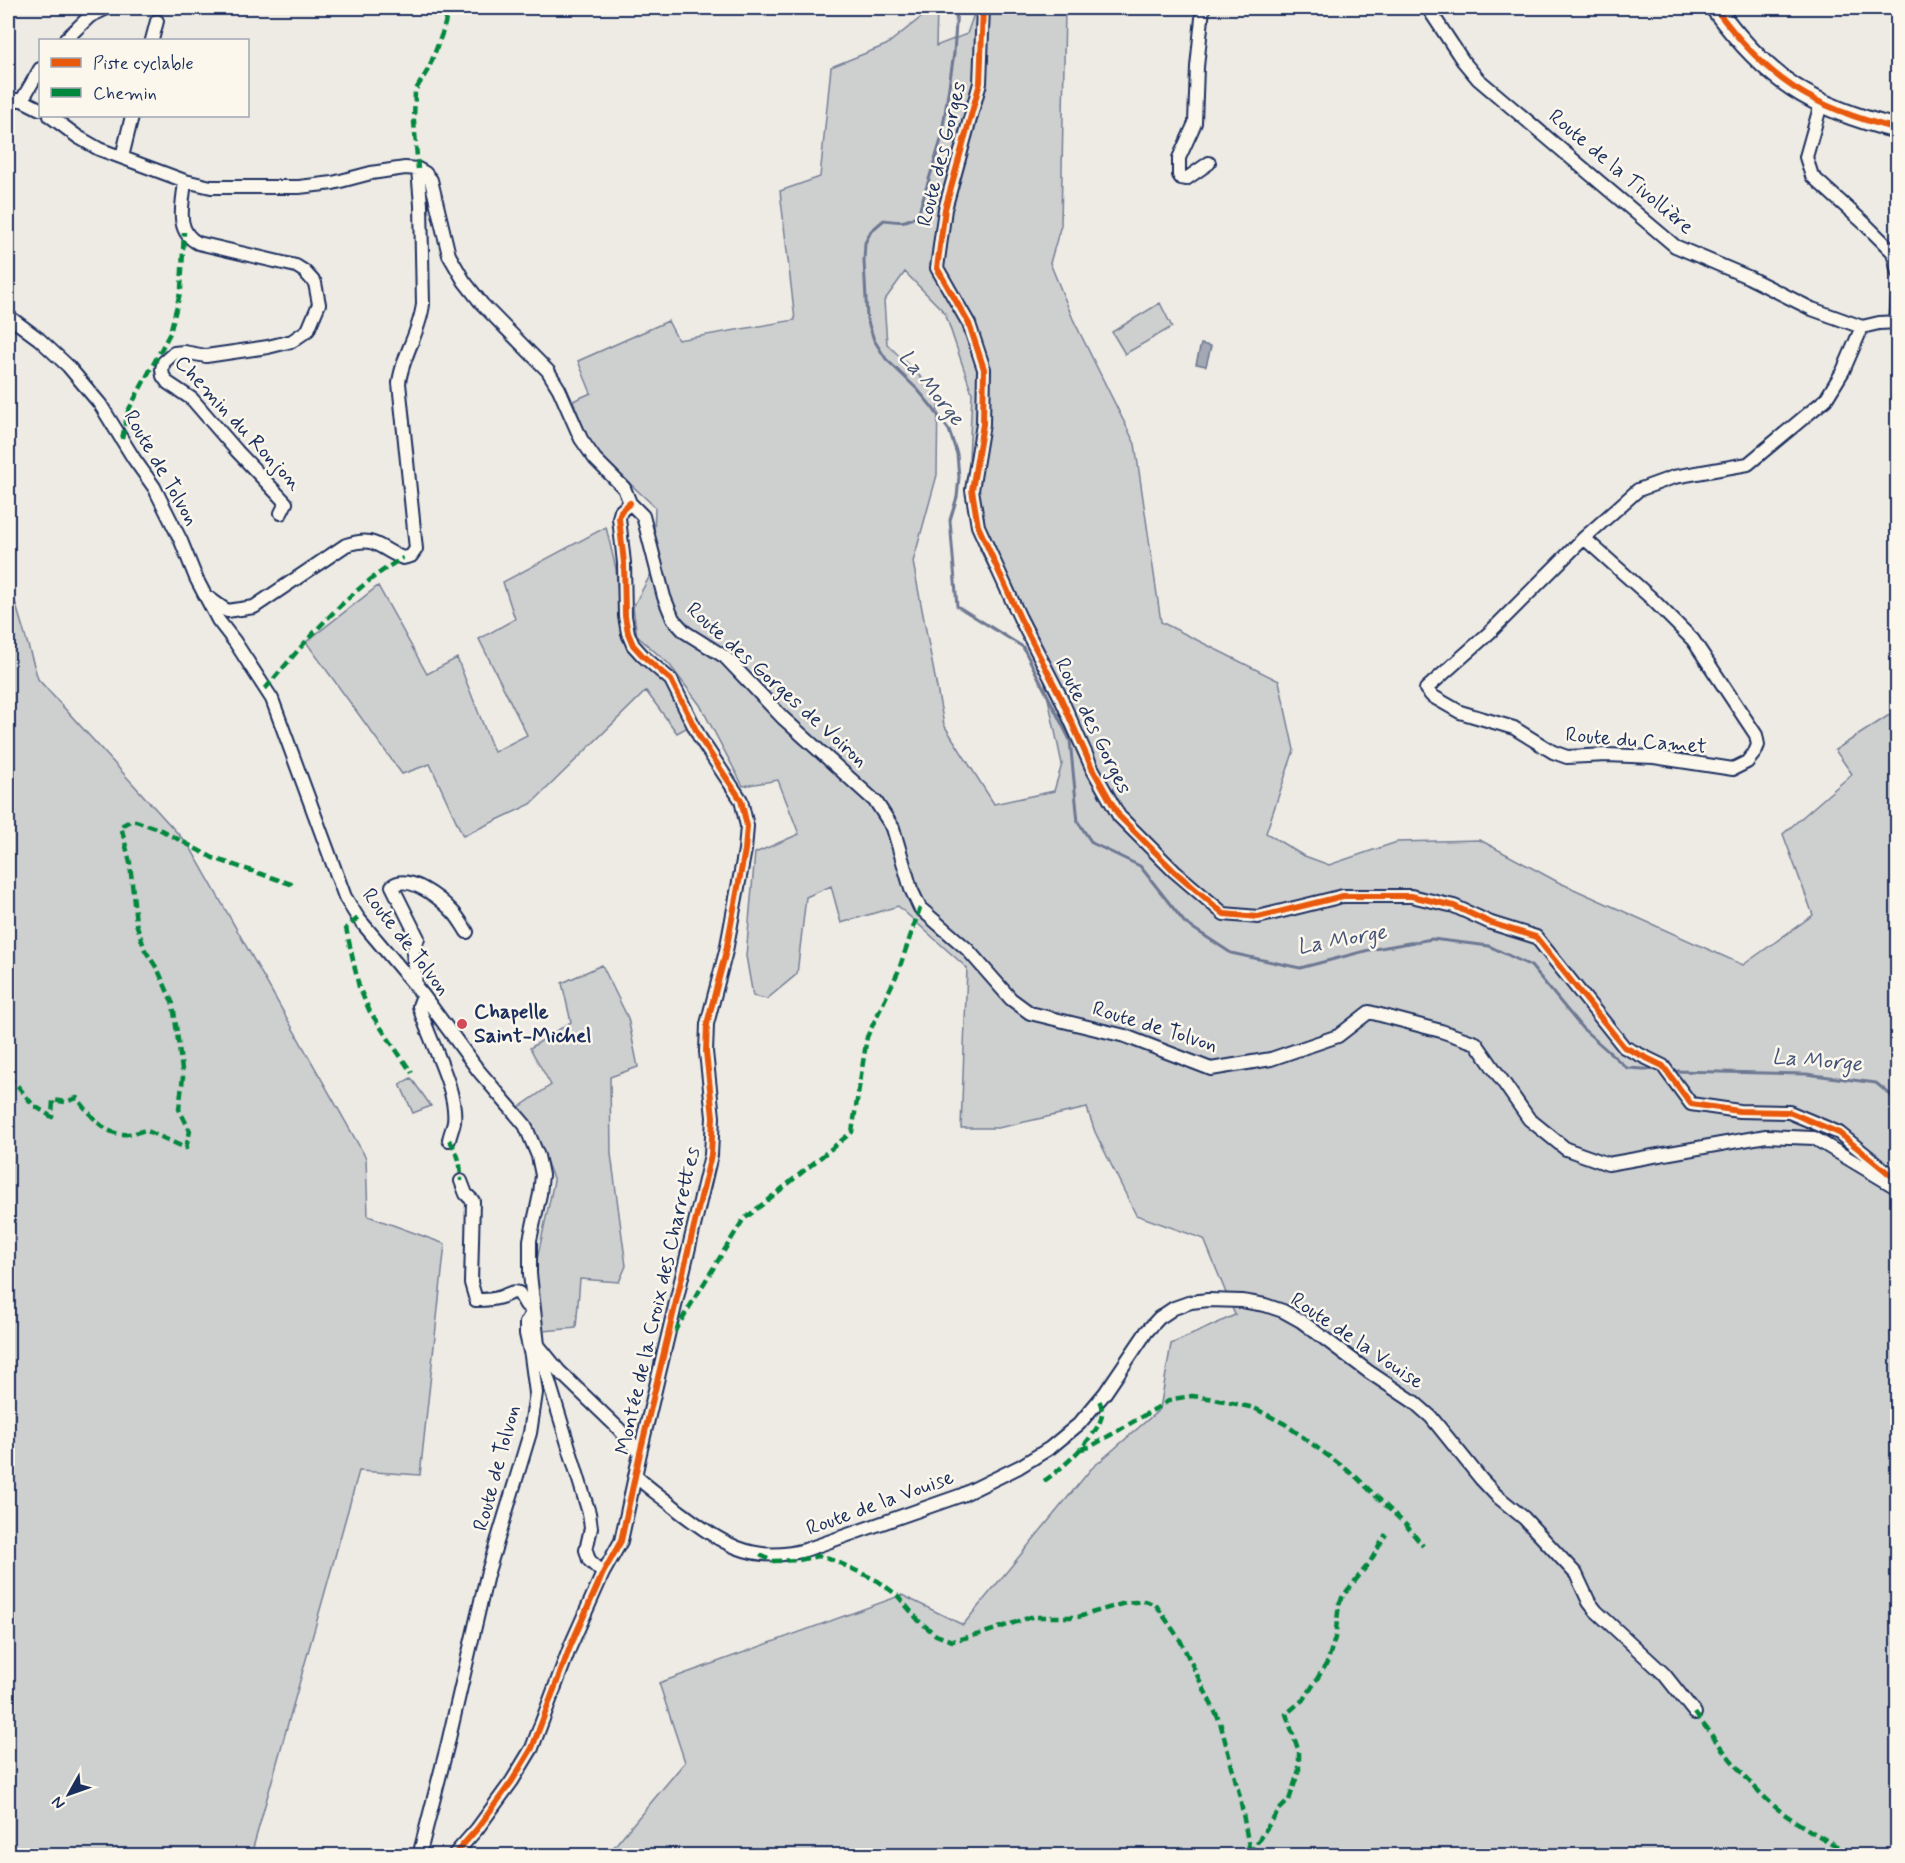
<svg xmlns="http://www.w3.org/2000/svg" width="1905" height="1863" font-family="Mynerve,sans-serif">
  <rect width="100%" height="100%" fill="#eeebe4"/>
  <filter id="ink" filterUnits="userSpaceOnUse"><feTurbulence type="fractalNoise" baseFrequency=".0167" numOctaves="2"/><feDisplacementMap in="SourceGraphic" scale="12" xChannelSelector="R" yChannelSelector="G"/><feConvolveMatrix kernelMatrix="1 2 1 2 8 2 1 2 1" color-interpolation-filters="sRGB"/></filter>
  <g filter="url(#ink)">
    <path fill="#cecfcf" stroke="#747f96" stroke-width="1.5" fill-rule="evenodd" d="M 933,8 L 937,8 L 936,46 L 967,34 L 976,8 L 1065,8 L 1061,225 L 1050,263 L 1073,319 L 1135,444 L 1161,622 L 1279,681 L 1294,750 L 1266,833 L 1302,855 L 1329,865 L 1397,842 L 1480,840 L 1558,882 L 1743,965 L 1813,915 L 1783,834 L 1852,774 L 1835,750 L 1897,710 L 1897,1855 L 607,1855 L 685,1762 L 659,1683 L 902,1595 L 963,1625 L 1091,1469 L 1160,1409 L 1171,1344 L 1235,1315 L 1204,1239 L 1136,1215 L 1095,1132 L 1087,1108 L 998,1128 L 961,1128 L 967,968 L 898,906 L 841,923 L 831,886 L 806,897 L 797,974 L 767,999 L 753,996 L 746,956 L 755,853 L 799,834 L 778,780 L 743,786 L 700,705 L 669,664 L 637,636 L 633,607 L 653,570 L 655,507 L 591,447 L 573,401 L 591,393 L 578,361 L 668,321 L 678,340 L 795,320 L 780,191 L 820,177 L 831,67 L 886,45 ZM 905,272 L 945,313 L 972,393 L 969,459 L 980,550 L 1042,670 L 1062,764 L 1054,791 L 994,804 L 944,725 L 913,562 L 937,475 L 938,394 L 887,344 L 884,301 Z
      M 1160,303 L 1172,327 L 1125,354 L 1112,332 Z
      M 606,527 L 616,569 L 622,639 L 667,684 L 688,727 L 677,733 L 646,691 L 531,804 L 463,836 L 430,764 L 402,774 L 306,642 L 378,586 L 427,674 L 457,658 L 494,752 L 527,735 L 479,639 L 515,619 L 503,582 Z
      M 8,578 L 38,679 L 190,847 L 366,1158 L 368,1216 L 445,1244 L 420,1475 L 359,1471 L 251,1855 L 8,1855 Z
      M 602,965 L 628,1018 L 638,1067 L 610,1077 L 611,1154 L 626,1266 L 619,1282 L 580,1279 L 576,1328 L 521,1333 L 554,1181 L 538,1139 L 518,1108 L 551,1085 L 530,1048 L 571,1022 L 562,983 Z
      M 411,1078 L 431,1106 L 413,1113 L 400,1084 Z"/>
    <path fill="#a3a8b4" stroke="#6d7892" stroke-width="1.5" d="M 1201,344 L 1211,346 L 1206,366 L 1196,364 Z"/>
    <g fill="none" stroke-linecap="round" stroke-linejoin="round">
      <path stroke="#6d7892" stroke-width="3" d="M 957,8 L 954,53 L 941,140 L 919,212 C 910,224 898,222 884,220 L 871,231 L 865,243 L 864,261 L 867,319 L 874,340 L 886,359 L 918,390 L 932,407 L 949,430 L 957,454 L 959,477 L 957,497 L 950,520 L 957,606 L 1023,647 L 1070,740 L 1078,822 L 1092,843 L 1140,866 L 1185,923 L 1231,953 L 1300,968 L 1369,950 L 1432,939 L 1489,946 L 1531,966 L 1582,1028 L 1627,1068 L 1660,1070
        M 1673,1071 L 1806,1074 L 1876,1083 L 1898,1101"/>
      <g stroke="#1b2f5e" stroke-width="16">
        <path id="minor" d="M 983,8 L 980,83 L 945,209 L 937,268 L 969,324 L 984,369 L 983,424 L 972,490 L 978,526 L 1020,618 L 1059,694 L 1092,768 L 1119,816 L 1174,871 L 1224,914 L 1258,917 L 1343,896 L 1411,896 L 1454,906 L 1491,923 L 1536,937 L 1624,1047 L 1663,1066 L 1691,1104 L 1739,1111 L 1789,1112 L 1839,1133 L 1898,1181
          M 1203,8 L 1197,67 L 1195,123 L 1179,158 L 1179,175 L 1181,178 L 1186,179 L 1209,163
          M 1428,8 L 1463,61 L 1478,79 L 1675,246 L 1748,277 L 1812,309 L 1862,327 L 1879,323 L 1898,322
          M 65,40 L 90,16 L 107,8
          M 152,40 L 157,21
          M 8,100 L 22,100 L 40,109
          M 22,100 L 40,69
          M 1821,104 L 1806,157 L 1812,176 L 1864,223 L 1893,252 L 1898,273
          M 50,116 L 78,137 L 99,149 L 185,181 L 211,187 L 299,187 L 333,183 L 371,173 L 405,168 L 418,169 L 425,173 L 431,180 L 449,255 L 464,281 L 482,304 L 548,371 L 559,389 L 581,439 L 595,459 L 624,488 L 630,503
          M 122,157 L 132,116
          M 185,181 C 183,204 174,231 198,243 L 296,266 L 304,271 L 315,283 L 319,304 L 308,330 L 292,341 L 268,347 L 206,356 L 184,352 L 174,353 L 164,362 L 162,369 L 163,376 L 168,383 L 192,399 L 237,451 L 286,503 L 281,513
          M 8,316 L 39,339 L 68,366 L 100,404 L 134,459 L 154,487 L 181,541 L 196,578 L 218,620 L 235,642 L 272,699 L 345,897 L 358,918 L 423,995 L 478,1070 L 525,1125 L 538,1156 L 542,1175 L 540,1194 L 530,1240 L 530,1274 L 538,1345 L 559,1371 L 618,1428 L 640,1453
          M 1896,322 L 1898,295
          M 630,503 L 643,516 L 664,597 L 673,619 L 685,632 L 725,657 L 783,718 L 876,802 L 893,828 L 911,889 L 920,908 L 967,949 L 1011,999 L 1030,1013 L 1125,1036 L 1211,1069 L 1271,1059 L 1338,1036 L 1369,1012 L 1441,1031 L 1476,1043 L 1529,1119 L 1566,1149 L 1608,1164 L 1766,1136 L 1814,1138 L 1894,1186
          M 1584,538 L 1650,597 L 1693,640 L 1756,735 L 1758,745 L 1755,752 L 1747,762 L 1733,769 L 1654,757 L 1607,755 L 1567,757 L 1553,752 L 1514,728 L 1460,712 L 1432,696 L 1426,689 L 1489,633 L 1584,538 L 1638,490 L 1674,477 L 1748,464 L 1826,399 L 1843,371 L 1862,327
          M 209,598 L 227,611 L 254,607 L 346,545 C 377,535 377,548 403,558 L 411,556 L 416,549 L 399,383 C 402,356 420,332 423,304 L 421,205 L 418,169
          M 416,986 L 413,952 L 418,938 L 392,886 C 409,873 441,899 453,912 C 459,918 463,926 467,932
          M 423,995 L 419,1006 C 428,1039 458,1089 454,1122 C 453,1128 450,1134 449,1140
          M 461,1181 L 466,1194 L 473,1201 L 471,1283 L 476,1300 C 484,1300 493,1300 501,1297 C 509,1294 511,1291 519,1293 L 526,1305 L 533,1311
          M 539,1349 L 589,1513 L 591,1528 L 586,1550 L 589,1560 L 603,1573
          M 636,1476 C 649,1489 665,1499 679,1511 C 720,1542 752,1565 805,1550 L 962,1495 L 1019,1467 L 1050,1448 L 1079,1424 L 1105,1393 L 1147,1331 L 1159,1318 L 1174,1308 L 1191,1302 L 1208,1300 L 1242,1301 L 1265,1305 L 1283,1311 L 1301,1321 L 1369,1372 L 1414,1402 L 1431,1417 L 1481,1479 L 1497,1496 L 1524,1518 L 1576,1574 L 1589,1602 L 1596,1611 L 1664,1674 L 1695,1713
          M 419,1856 L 447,1747 L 487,1575 L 530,1433 L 536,1393 L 531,1356 L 526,1334 L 526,1323 L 533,1311
          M 453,1856 L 477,1829 L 512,1781 L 532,1748 L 570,1647 L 603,1573 L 621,1541 L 640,1453 L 711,1155 L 713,1117 L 706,1052 L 707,1024 L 726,951 L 745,850 L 747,826 L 741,800 L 700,738 L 671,680 L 643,656 L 633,645 L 628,633 L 625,616 L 624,563 L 619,518 L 621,511 L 630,503"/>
      </g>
      <g stroke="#1b2f5e" stroke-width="22">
        <path id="primary" d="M 1715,8 C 1767,79 1811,108 1898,129"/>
      </g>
      <use href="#minor" stroke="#fbf7ec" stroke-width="12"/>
      <use href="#primary" stroke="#fbf7ec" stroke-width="18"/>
      <path stroke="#00873e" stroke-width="4.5" stroke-dasharray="9 4.5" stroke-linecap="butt" d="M 418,169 L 414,121 L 415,91 L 429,68 L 443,31 L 449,8
        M 122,439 L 128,411 L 170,333 L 181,289 L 184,232
        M 265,689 C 305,642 349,588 403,558
        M 358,918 L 346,928 L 359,987 L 370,1012 L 412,1073
        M 8,1076 L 17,1085 L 33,1105 L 52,1117 L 53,1100 L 65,1102 L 77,1098 C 98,1124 110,1143 145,1130 L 186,1148 L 190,1131 L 179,1109 L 183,1077 L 173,1004 L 158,970 L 145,950 L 136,923 L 130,863 L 121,826 L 130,821 L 136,821 L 161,830 L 213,858 L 291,884 L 295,888
        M 449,1140 C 459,1153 461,1165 461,1181
        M 674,1332 L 743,1220 L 852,1132 L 867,1037 L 898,972 L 920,908
        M 1081,1449 L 1090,1447 L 1172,1399 L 1192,1396 L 1215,1399 L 1254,1408 L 1285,1424 L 1354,1475 L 1406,1525 L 1423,1546
        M 1044,1481 C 1060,1471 1101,1433 1102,1414 C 1102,1409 1101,1404 1099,1400
        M 760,1555 L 773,1561 L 799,1560 L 818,1556 L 829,1558 L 878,1581 L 897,1595 L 919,1621 L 936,1635 L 952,1641 L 984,1633 L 1031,1617 L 1078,1617 L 1125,1603 L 1145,1601 L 1156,1605 L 1180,1640 L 1220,1722 L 1240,1797 L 1250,1853
        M 1695,1713 C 1718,1744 1752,1790 1783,1813 C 1805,1829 1830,1842 1854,1856
        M 1251,1854 L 1250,1853 L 1279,1810 L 1289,1800 L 1299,1770 L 1299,1752 L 1286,1714 L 1305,1698 L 1327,1663 L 1335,1638 L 1339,1604 L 1343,1596 L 1370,1562 L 1386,1534"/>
      <g stroke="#fbf7ec" stroke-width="10">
        <path id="cycleway" d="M 983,8 L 980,83 L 945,209 L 937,268 L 969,324 L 984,369 L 983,424 L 972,490 L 978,526 L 1020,618 L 1059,694 L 1092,768 L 1119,816 L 1174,871 L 1224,914 L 1258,917 L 1343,896 L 1411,896 L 1454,906 L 1491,923 L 1536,937 L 1624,1047 L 1663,1066 L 1691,1104 L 1739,1111 L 1789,1112 L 1839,1133 L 1898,1181
          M 1715,8 C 1767,79 1811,108 1898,129
          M 453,1856 L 477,1829 L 512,1781 L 532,1748 L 570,1647 L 603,1573 L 621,1541 L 640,1453 L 711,1155 L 713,1117 L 706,1052 L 707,1024 L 726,951 L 745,850 L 747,826 L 741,800 L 700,738 L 671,680 L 643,656 L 633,645 L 628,633 L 625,616 L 624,563 L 619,518 L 621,511 L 630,503"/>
      </g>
      <use href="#cycleway" stroke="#e8590c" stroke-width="6"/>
    </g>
  </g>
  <circle fill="#d1495b" stroke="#fbf7ec" stroke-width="2" cx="462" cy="1024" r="6"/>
  <g text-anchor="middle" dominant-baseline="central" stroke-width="5" stroke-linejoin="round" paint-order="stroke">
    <g font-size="21" fill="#1b2f5e" stroke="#fbf7ec">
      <text transform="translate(942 154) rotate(-76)">Route des Gorges</text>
      <text transform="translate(1621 172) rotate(40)">Route de la Tivollière</text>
      <text transform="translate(238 423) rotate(47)">Chemin du Ronjon</text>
      <text transform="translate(161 468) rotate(60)">Route de Tolvon</text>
      <text transform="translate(777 685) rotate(42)">Route des Gorges de Voiron</text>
      <text transform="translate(1093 726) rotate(64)">Route des Gorges</text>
      <text transform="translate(1636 741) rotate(5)">Route du Camet</text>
      <text transform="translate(406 942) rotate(52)">Route de Tolvon</text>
      <text transform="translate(1155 1027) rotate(17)">Route de Tolvon</text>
      <text transform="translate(658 1301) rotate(-77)">Montée de la Croix des Charrettes</text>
      <text transform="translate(1357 1341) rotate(34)">Route de la Vouise</text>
      <text transform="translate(497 1468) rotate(-75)">Route de Tolvon</text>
      <text transform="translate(880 1503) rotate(-20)">Route de la Vouise</text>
    </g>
    <g font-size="21" font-weight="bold" fill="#1b2f5e" stroke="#fbf7ec" text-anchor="start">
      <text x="474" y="1012">Chapelle<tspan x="474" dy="24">Saint-Michel</tspan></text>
    </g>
    <g font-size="22" font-style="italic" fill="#445378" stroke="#fbf7ec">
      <text transform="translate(931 388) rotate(51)">La Morge</text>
      <text transform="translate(1342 940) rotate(-10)">La Morge</text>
      <text transform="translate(1817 1061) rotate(5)">La Morge</text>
    </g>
  </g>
  <rect width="1905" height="1863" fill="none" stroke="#fbf7ec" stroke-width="30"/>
  <rect x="15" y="15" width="1875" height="1833" fill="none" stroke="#1b2f5e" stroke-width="2" filter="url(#ink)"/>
  <rect x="39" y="39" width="210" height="78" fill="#fbf7ec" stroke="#a1a7b3" stroke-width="1.5"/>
  <rect x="51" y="58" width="30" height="9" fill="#e8590c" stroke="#a1a7b3" stroke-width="1.5"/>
  <text x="93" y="69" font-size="18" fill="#1b2f5e">Piste cyclable</text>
  <rect x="51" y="88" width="30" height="9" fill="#00873e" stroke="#a1a7b3" stroke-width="1.5"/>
  <text x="93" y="99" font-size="18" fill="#1b2f5e">Chemin</text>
  <g transform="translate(69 1794) rotate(230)" stroke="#fbf7ec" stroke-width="4.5" paint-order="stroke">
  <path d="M0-4.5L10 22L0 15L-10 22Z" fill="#1b2f5e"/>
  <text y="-9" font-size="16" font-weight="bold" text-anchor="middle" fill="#1b2f5e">N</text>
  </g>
</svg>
